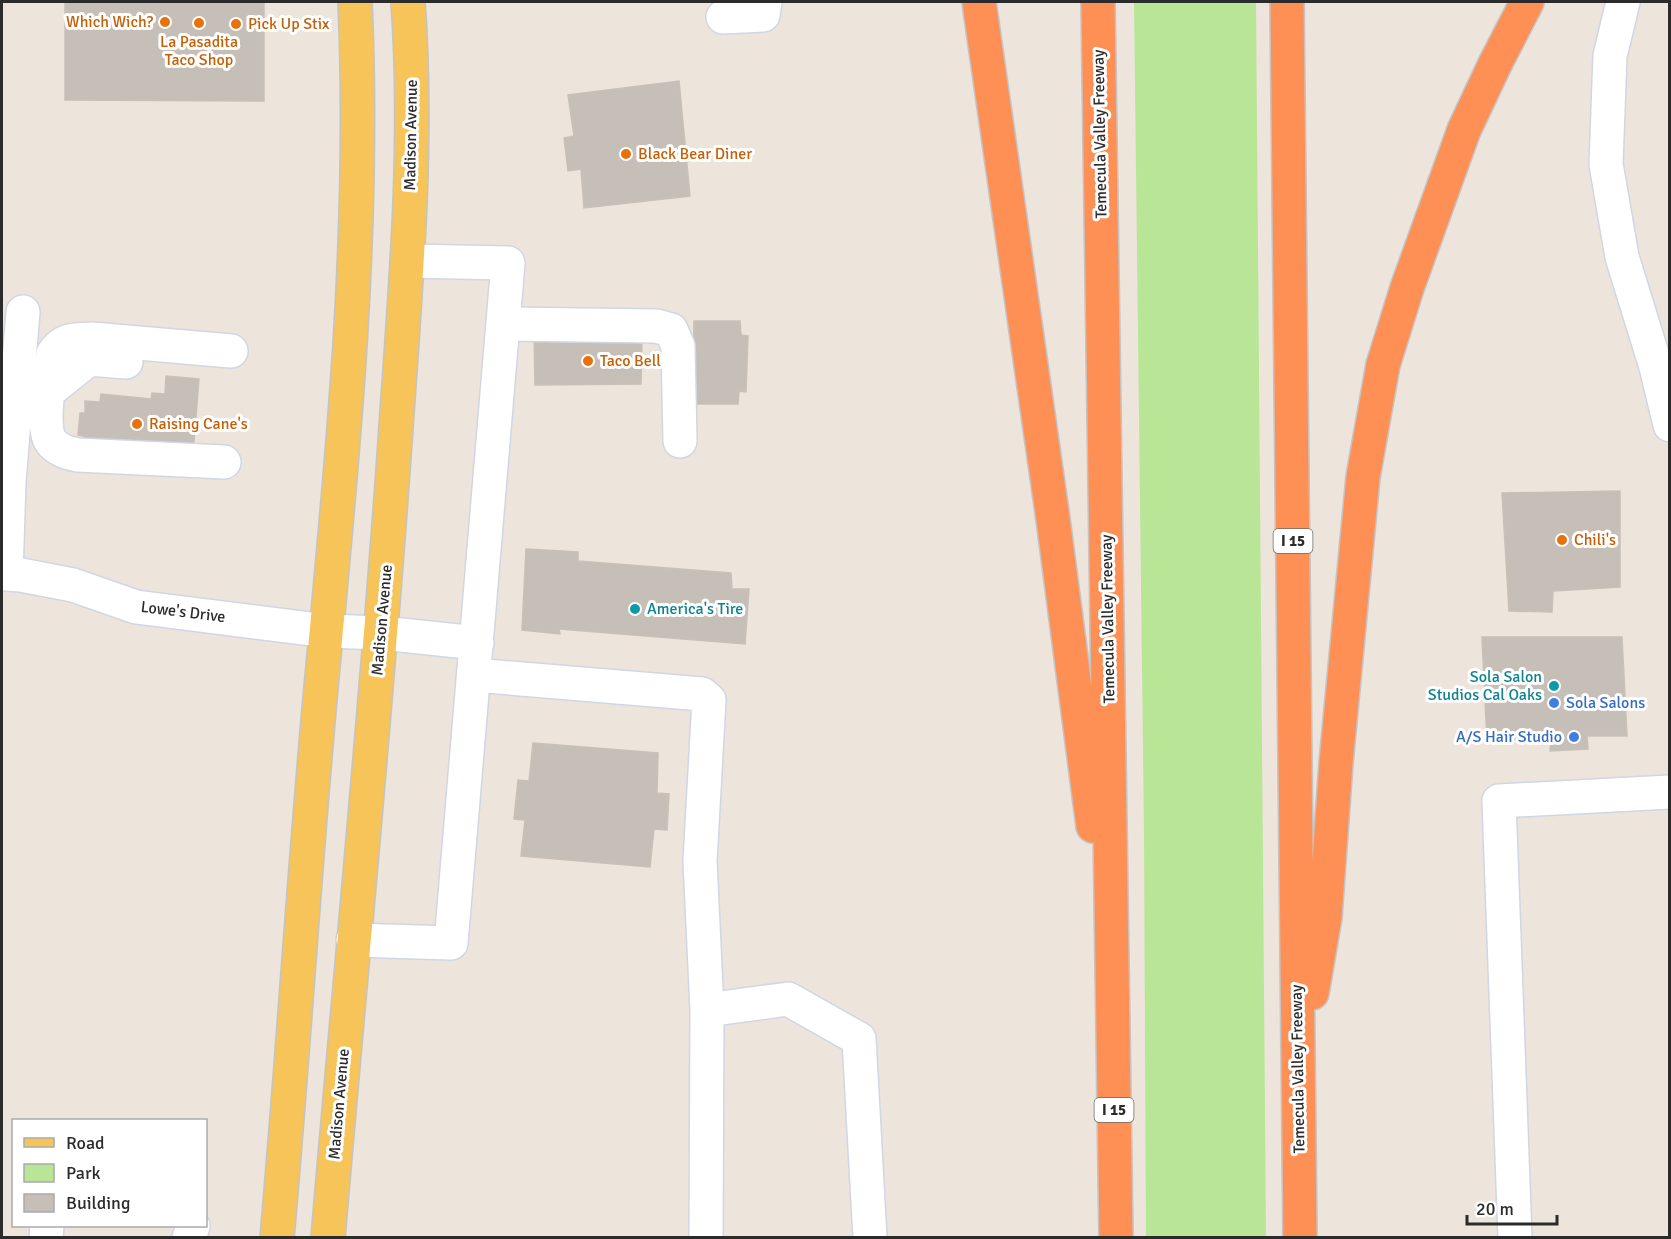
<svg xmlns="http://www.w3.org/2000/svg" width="1671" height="1239" font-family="Signika,sans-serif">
  <rect width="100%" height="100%" fill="#ede4dc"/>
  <path fill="#b8e696" d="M 1134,2 L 1256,2 L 1266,1237 L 1146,1237 L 1144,834 Z"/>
  <path fill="#c6bfb8" stroke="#c9c0b6" stroke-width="1.5" d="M 65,2 L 264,2 L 264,101 L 65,100 Z
    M 679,81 L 690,196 L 584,208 L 581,169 L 568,171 L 564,138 L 574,136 L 568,95 Z
    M 694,321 L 740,321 L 741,335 L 748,336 L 746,392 L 739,391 L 738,404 L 693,404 Z
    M 534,335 L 642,338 L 641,384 L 535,385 Z
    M 166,376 L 199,379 L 193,453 L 84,444 L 84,436 L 78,435 L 80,413 L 85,413 L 85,401 L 100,402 L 101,394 L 151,399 L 152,393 L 165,394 Z
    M 1620,491 L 1620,587 L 1553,591 L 1552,612 L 1509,611 L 1502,493 Z
    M 526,549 L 578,552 L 578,561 L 731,573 L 732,589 L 749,589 L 745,644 L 559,629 L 560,634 L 522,630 Z
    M 1482,637 L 1622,637 L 1627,736 L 1587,736 L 1588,749 L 1550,751 L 1551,739 L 1487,741 Z
    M 533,743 L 658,753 L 657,793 L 669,794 L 667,830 L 654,829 L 650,867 L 521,856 L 525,820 L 514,819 L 518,780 L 529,781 Z"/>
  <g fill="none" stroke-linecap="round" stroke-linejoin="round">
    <g stroke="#d1d6e4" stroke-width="36">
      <path id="minor" d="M 1623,2 L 1610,56 L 1606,164 L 1622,257 L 1656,367 L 1670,425
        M 723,17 L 763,15 L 765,2
        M 23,312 L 9,482 L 6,574 L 21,575 L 73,585 L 136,607 L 327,631 L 382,633 L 477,643
        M 503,324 L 656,326 L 671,330 L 678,346 L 680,441
        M 49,391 L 89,359 L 126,362
        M 224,462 L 78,455 C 68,453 60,451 52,443 C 39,430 51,373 53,354 C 63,338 75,340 92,339 L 231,351
        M 474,675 L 702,694 L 709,700 L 700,861 L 707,1010 L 706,1238
        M 353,940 L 451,943 L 508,263 L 408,261
        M 707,1010 L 788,999 L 859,1039 L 870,1238
        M 46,1238 L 47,1226
        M 189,1238 L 193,1226
        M 1515,1238 L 1499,801 L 1670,792"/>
    </g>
    <g stroke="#c4c4c4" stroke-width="36">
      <path id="major" d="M 277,1238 C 294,1047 305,856 323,666 C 344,445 365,224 355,2
        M 328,1238 C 350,977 376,716 394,456 C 404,306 419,151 408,2"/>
    </g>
    <g stroke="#c4c4c4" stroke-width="36">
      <path id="highway" d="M 979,2 L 1053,519 L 1093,826
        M 1098,2 L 1116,1238
        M 1287,2 L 1300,1238
        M 1312,993 L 1325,917 L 1336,763 L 1363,477 L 1383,365 L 1407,288 L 1464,130 L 1495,64 L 1527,2"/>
    </g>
    <use href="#minor" stroke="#fff" stroke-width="33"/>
    <use href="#major" stroke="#f6c458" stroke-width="33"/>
    <use href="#highway" stroke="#ff9055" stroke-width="33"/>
  </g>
  <g fill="#e8710a" stroke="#fff" stroke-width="2">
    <circle cx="165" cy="22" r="6"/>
    <circle cx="199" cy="23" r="6"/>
    <circle cx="236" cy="24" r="6"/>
    <circle cx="626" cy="154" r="6"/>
    <circle cx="588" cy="361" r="6"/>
    <circle cx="137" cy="424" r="6"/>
    <circle cx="1562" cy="540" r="6"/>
  </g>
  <g fill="#0f9aa8" stroke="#fff" stroke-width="2">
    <circle cx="635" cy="609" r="6"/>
    <circle cx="1554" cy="686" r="6"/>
  </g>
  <g fill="#3f7fe0" stroke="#fff" stroke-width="2">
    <circle cx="1554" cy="703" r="6"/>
    <circle cx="1574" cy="737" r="6"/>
  </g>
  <g text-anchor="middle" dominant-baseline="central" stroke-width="6" stroke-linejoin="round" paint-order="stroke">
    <g fill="#fff" stroke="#6b6b6b" stroke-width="1.5">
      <rect x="1273.5" y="529" width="39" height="24" rx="4.5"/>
      <rect x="1094.5" y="1098" width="39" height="24" rx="4.5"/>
    </g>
    <g font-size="15" font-weight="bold" fill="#2b2b2b">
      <text x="1293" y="541">I 15</text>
      <text x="1114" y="1110">I 15</text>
    </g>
    <g font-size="16" fill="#c56008" stroke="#fff" text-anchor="start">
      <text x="153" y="22" text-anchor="end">Which Wich?</text>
      <text x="248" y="24">Pick Up Stix</text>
      <text x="199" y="42" text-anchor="middle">La Pasadita<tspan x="199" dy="18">Taco Shop</tspan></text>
      <text x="638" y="154">Black Bear Diner</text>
      <text x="600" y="361">Taco Bell</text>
      <text x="149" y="424">Raising Cane's</text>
      <text x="1574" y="540">Chili's</text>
    </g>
    <g font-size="16" fill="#2b2b2b" stroke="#fff">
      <text transform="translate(1100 134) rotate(-91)">Temecula Valley Freeway</text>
      <text transform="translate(411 135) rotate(-89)">Madison Avenue</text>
      <text transform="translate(183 612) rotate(7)">Lowe's Drive</text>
      <text transform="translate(1108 619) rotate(-91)">Temecula Valley Freeway</text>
      <text transform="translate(382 620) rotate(-85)">Madison Avenue</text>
      <text transform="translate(1298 1069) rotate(-91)">Temecula Valley Freeway</text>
      <text transform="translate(339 1104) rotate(-85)">Madison Avenue</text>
    </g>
    <g font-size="16" fill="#0d838f" stroke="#fff" text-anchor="start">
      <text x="647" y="609">America's Tire</text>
      <text x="1542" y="677" text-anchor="end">Sola Salon<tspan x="1542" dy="18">Studios Cal Oaks</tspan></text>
    </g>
    <g font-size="16" fill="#366cbe" stroke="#fff" text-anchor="start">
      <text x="1566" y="703">Sola Salons</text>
      <text x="1562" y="737" text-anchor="end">A/S Hair Studio</text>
    </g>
  </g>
  <rect width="1671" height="1239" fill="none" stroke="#2b2b2b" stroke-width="6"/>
  <rect x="12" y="1119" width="195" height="108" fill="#ffffff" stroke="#aaaaaa" stroke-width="1.5"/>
  <rect x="24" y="1138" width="30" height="9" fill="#f6c458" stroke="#aaaaaa" stroke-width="1.5"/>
  <text x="66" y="1149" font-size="18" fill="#2b2b2b">Road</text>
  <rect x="24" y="1164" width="30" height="18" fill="#b8e696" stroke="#aaaaaa" stroke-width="1.5"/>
  <text x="66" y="1179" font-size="18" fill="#2b2b2b">Park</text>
  <rect x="24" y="1194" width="30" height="18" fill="#c6bfb8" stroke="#aaaaaa" stroke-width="1.5"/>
  <text x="66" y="1209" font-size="18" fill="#2b2b2b">Building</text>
  <path d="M1467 1215v9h90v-9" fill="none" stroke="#2b2b2b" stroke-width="3"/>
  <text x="1476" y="1215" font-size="18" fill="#2b2b2b" stroke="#ffffff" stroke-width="4.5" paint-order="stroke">20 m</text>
</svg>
